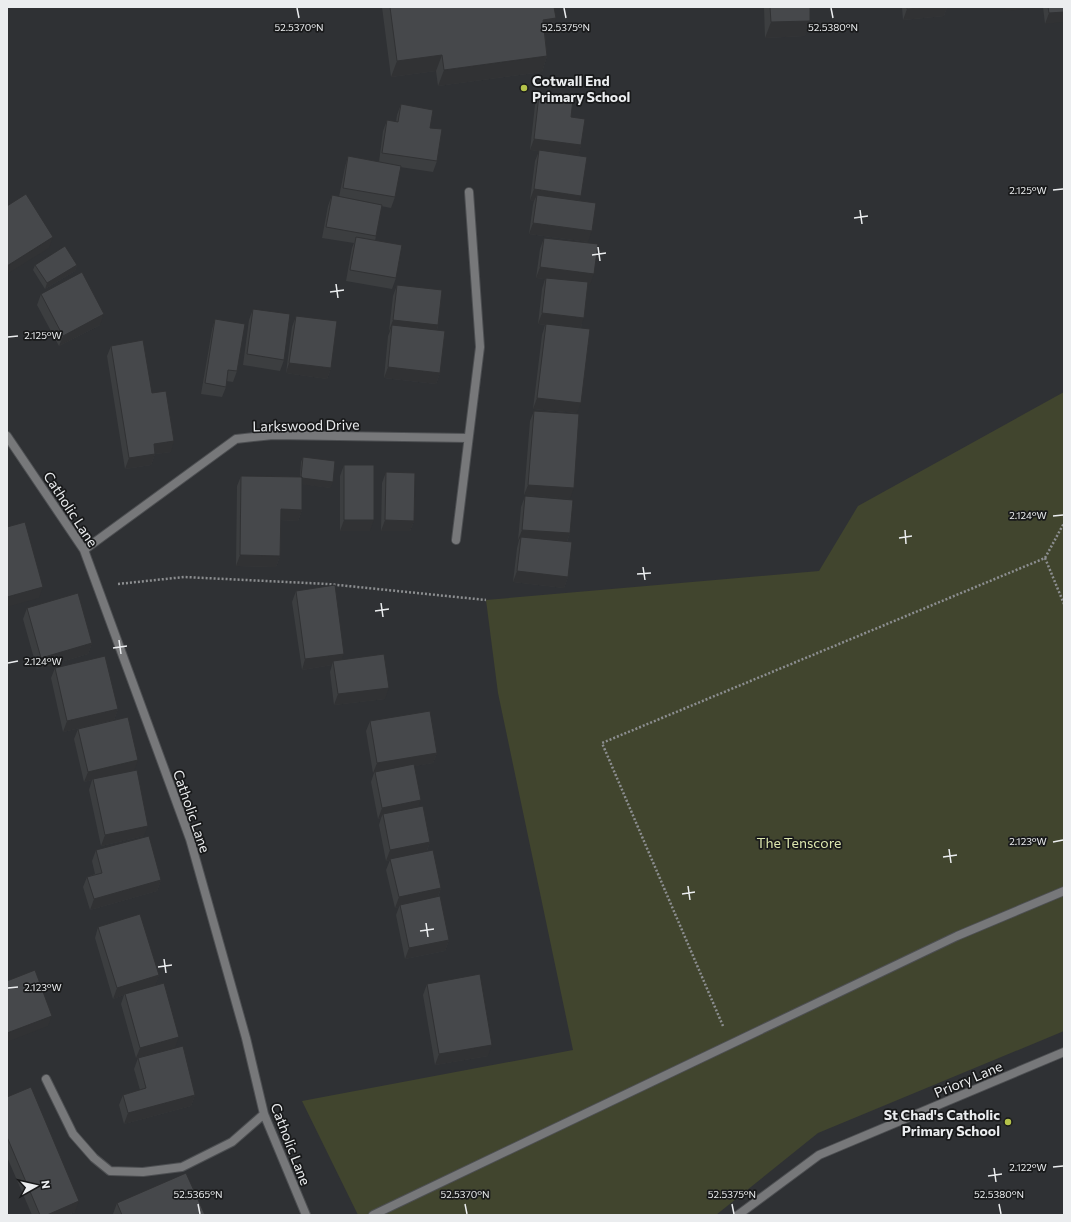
<svg xmlns="http://www.w3.org/2000/svg" width="1071" height="1222" font-family="Commissioner,sans-serif">
  <rect width="100%" height="100%" fill="#2f3134"/>
  <path fill="#41452e" d="M 1064,392 L 1064,1031 L 818,1133 L 716,1215 L 358,1215 L 302,1101 L 573,1050 L 498,693 L 486,600 L 819,571 L 858,506 Z"/>
  <g fill="none" stroke-linecap="round" stroke-linejoin="round">
    <g stroke="#4d4f52" stroke-width="10">
      <path id="service" d="M 373,1215 L 957,936 L 1064,891"/>
    </g>
    <g stroke="#4d4f52" stroke-width="10">
      <path id="minor" d="M 7,436 L 84,550 L 190,839 L 246,1038 L 264,1114 L 306,1215
        M 456,540 L 480,347 L 469,192
        M 84,550 L 236,439 L 273,435 L 468,438
        M 46,1079 L 73,1134 L 94,1158 L 110,1171 L 143,1172 L 182,1167 L 232,1142 L 264,1114
        M 738,1215 L 819,1155 L 1064,1052"/>
    </g>
    <path stroke="#8c8e90" stroke-width="2.5" stroke-dasharray="2 2" stroke-linecap="butt" d="M 1045,558 L 1064,604
      M 118,584 L 184,577 L 328,584 L 486,600
      M 723,1026 L 602,743 L 1045,558 L 1064,523"/>
    <use href="#service" stroke="#77787a" stroke-width="8"/>
    <use href="#minor" stroke="#77787a" stroke-width="8"/>
  </g>
  <path fill="#3c3e40" d="M 382,7 L 554,7 L 550,34 L 545,34 L 547,56 L 542,72 L 438,86 L 436,71 L 391,77 Z
    M 764,7 L 810,7 L 805,36 L 765,38 Z
    M 902,7 L 947,7 L 944,16 L 903,20 Z
    M 1043,7 L 1064,7 L 1045,24 Z
    M 539,95 L 571,117 L 581,145 L 578,155 L 579,201 L 588,242 L 529,234 L 533,205 L 534,201 L 530,200 L 535,161 L 539,151 L 530,150 L 535,105 Z
    M 401,104 L 430,128 L 437,161 L 433,172 L 400,167 L 395,197 L 391,208 L 381,206 L 376,236 L 375,241 L 396,278 L 392,289 L 346,281 L 352,248 L 354,243 L 322,238 L 328,206 L 332,195 L 339,197 L 345,167 L 348,156 L 379,162 L 383,131 L 387,120 L 396,122 L 397,115 Z
    M 544,238 L 590,285 L 588,284 L 581,328 L 577,413 L 533,409 L 542,335 L 545,325 L 538,324 L 542,289 L 545,279 L 536,278 L 540,249 Z
    M 35,265 L 77,265 L 75,271 L 45,289 L 33,270 Z
    M 397,285 L 438,325 L 437,330 L 440,373 L 436,384 L 384,378 L 388,336 L 390,331 L 389,331 L 393,296 Z
    M 41,294 L 100,325 L 59,346 L 37,305 Z
    M 253,309 L 284,360 L 280,371 L 243,365 L 249,320 Z
    M 296,316 L 331,368 L 327,379 L 286,373 L 292,327 Z
    M 215,319 L 237,371 L 233,382 L 226,381 L 226,387 L 222,397 L 201,394 L 212,330 Z
    M 111,346 L 152,393 L 171,452 L 155,454 L 151,465 L 125,469 L 107,356 Z
    M 534,411 L 570,499 L 524,495 L 530,421 Z
    M 303,457 L 331,488 L 302,484 L 302,510 L 298,521 L 280,520 L 280,556 L 276,567 L 236,566 L 237,486 L 241,476 L 300,477 L 301,462 Z
    M 344,465 L 370,531 L 340,531 L 340,476 Z
    M 386,472 L 414,521 L 410,531 L 381,531 L 382,483 Z
    M 525,496 L 570,533 L 567,542 L 568,577 L 564,588 L 513,582 L 517,548 L 519,540 L 518,540 L 521,507 Z
    M 296,591 L 342,660 L 385,699 L 334,705 L 330,672 L 332,665 L 302,670 L 292,602 Z
    M 27,608 L 92,643 L 88,654 L 37,669 L 23,619 Z
    M 55,668 L 118,709 L 114,720 L 134,770 L 144,836 L 101,846 L 89,790 L 92,780 L 84,782 L 74,739 L 78,729 L 111,721 L 63,732 L 51,678 Z
    M 370,721 L 437,753 L 433,763 L 414,766 L 418,807 L 430,842 L 427,851 L 441,888 L 438,897 L 449,940 L 445,951 L 405,959 L 396,915 L 399,907 L 395,908 L 386,870 L 390,860 L 386,861 L 379,825 L 381,818 L 378,819 L 371,782 L 374,773 L 373,773 L 366,731 Z
    M 96,850 L 161,880 L 157,891 L 90,910 L 83,887 L 87,877 L 95,874 L 92,861 Z
    M 98,927 L 159,975 L 155,985 L 175,1048 L 136,1058 L 121,1004 L 124,995 L 113,999 L 95,938 Z
    M 427,984 L 488,1056 L 435,1065 L 423,995 Z
    M 138,1058 L 195,1095 L 191,1106 L 124,1124 L 119,1105 L 123,1095 L 140,1090 L 134,1069 Z
    M 7,1097 L 75,1212 L 68,1215 L 32,1215 L 7,1157 Z
    M 117,1203 L 205,1215 L 114,1215 L 113,1214 Z"/>
  <path fill="#313234" d="M 932,7 L 947,7 L 944,16 L 903,20 L 907,9 Z
    M 1006,7 L 1035,7 L 1035,8 L 1004,11 Z
    M 1064,12 L 1064,22 L 1045,24 L 1049,13 Z
    M 556,18 L 550,34 L 537,35 L 543,20 Z
    M 810,21 L 805,36 L 765,38 L 771,22 Z
    M 442,55 L 436,71 L 391,77 L 397,61 Z
    M 547,56 L 542,72 L 438,86 L 444,70 Z
    M 534,139 L 581,145 L 578,156 L 530,150 Z
    M 534,189 L 581,196 L 577,207 L 537,195 L 534,201 L 530,200 Z
    M 533,223 L 592,231 L 588,242 L 529,234 Z
    M 53,237 L 49,248 L 7,274 L 7,266 Z
    M 77,265 L 75,271 L 45,289 L 47,283 Z
    M 540,267 L 594,274 L 590,285 L 536,278 Z
    M 542,313 L 584,318 L 580,329 L 538,324 Z
    M 104,314 L 100,325 L 59,346 L 63,336 Z
    M 393,320 L 438,325 L 435,336 L 392,325 L 390,331 L 389,331 Z
    M 289,363 L 331,368 L 327,379 L 286,373 Z
    M 388,367 L 440,373 L 436,384 L 384,378 Z
    M 537,398 L 581,403 L 577,413 L 533,409 Z
    M 174,441 L 171,452 L 155,454 L 151,465 L 125,469 L 129,458 L 154,444 Z
    M 301,478 L 333,482 L 331,488 L 299,484 Z
    M 528,485 L 574,488 L 570,499 L 524,495 Z
    M 281,509 L 302,510 L 298,521 L 277,520 Z
    M 344,520 L 374,520 L 370,531 L 340,531 Z
    M 385,520 L 414,521 L 410,531 L 381,531 Z
    M 522,530 L 570,533 L 566,544 L 521,537 L 519,540 L 518,540 Z
    M 240,555 L 280,556 L 276,567 L 236,566 Z
    M 517,571 L 568,577 L 564,588 L 513,582 Z
    M 43,587 L 39,598 L 7,607 L 7,597 Z
    M 92,643 L 88,654 L 37,669 L 41,658 Z
    M 344,654 L 340,664 L 333,661 L 332,665 L 302,670 L 305,659 Z
    M 389,688 L 385,699 L 334,705 L 338,694 Z
    M 118,709 L 114,720 L 63,732 L 67,721 Z
    M 437,753 L 433,763 L 375,773 L 375,772 L 374,773 L 373,773 L 377,763 Z
    M 138,760 L 134,771 L 93,779 L 92,780 L 84,782 L 88,772 Z
    M 421,800 L 417,811 L 383,814 L 381,818 L 378,819 L 382,808 Z
    M 148,826 L 144,836 L 101,846 L 105,835 Z
    M 430,842 L 426,853 L 390,859 L 390,860 L 386,861 L 390,850 Z
    M 161,880 L 157,891 L 90,910 L 94,899 Z
    M 441,888 L 437,899 L 400,905 L 399,907 L 395,908 L 399,897 Z
    M 449,940 L 445,951 L 405,959 L 409,948 Z
    M 159,975 L 155,986 L 125,994 L 124,995 L 113,999 L 117,988 Z
    M 52,1016 L 48,1026 L 7,1042 L 7,1033 Z
    M 179,1037 L 175,1048 L 136,1058 L 140,1048 Z
    M 492,1045 L 488,1056 L 435,1065 L 439,1054 Z
    M 195,1095 L 191,1106 L 124,1124 L 128,1113 Z
    M 79,1201 L 75,1212 L 68,1215 L 47,1215 Z"/>
  <path fill="#46484b" stroke="#313234" d="M 390,7 L 554,7 L 556,18 L 543,20 L 547,56 L 444,70 L 442,55 L 397,61 Z
    M 770,7 L 810,7 L 810,21 L 771,22 Z
    M 907,7 L 932,7 L 907,9 Z
    M 1048,7 L 1064,7 L 1064,12 L 1049,13 Z
    M 539,95 L 573,99 L 571,117 L 585,119 L 581,145 L 534,139 Z
    M 401,104 L 433,110 L 430,128 L 442,129 L 437,161 L 382,153 L 387,120 L 398,122 Z
    M 539,150 L 587,157 L 581,196 L 534,189 Z
    M 348,156 L 401,166 L 395,197 L 343,188 Z
    M 26,194 L 53,237 L 7,266 L 7,206 Z
    M 332,195 L 382,205 L 376,236 L 326,227 Z
    M 537,195 L 596,203 L 592,231 L 533,223 Z
    M 356,237 L 402,245 L 396,278 L 350,270 Z
    M 544,238 L 598,244 L 594,274 L 540,267 Z
    M 65,246 L 77,265 L 47,283 L 35,265 Z
    M 82,272 L 104,314 L 63,336 L 41,294 Z
    M 546,278 L 588,282 L 584,318 L 542,313 Z
    M 397,285 L 442,290 L 438,325 L 393,320 Z
    M 253,309 L 290,314 L 284,360 L 247,354 Z
    M 296,316 L 337,321 L 331,368 L 289,363 Z
    M 215,319 L 245,324 L 237,371 L 228,370 L 226,387 L 205,383 Z
    M 546,324 L 590,329 L 581,403 L 537,398 Z
    M 392,325 L 445,331 L 440,373 L 388,367 Z
    M 143,340 L 152,393 L 166,391 L 174,441 L 154,444 L 155,454 L 129,458 L 111,346 Z
    M 534,411 L 579,414 L 574,488 L 528,485 Z
    M 303,457 L 335,461 L 333,482 L 302,478 L 302,477 L 301,477 Z
    M 344,465 L 374,465 L 374,520 L 344,520 Z
    M 386,472 L 415,473 L 414,521 L 385,520 Z
    M 241,476 L 302,477 L 302,510 L 281,509 L 280,556 L 240,555 Z
    M 525,496 L 573,500 L 570,533 L 522,530 Z
    M 25,522 L 43,587 L 7,597 L 7,527 Z
    M 521,537 L 572,542 L 568,577 L 517,571 Z
    M 335,585 L 344,654 L 305,659 L 296,591 Z
    M 78,593 L 92,643 L 41,658 L 27,608 Z
    M 384,654 L 389,688 L 338,694 L 333,661 Z
    M 105,656 L 118,709 L 67,721 L 55,668 Z
    M 430,711 L 437,753 L 377,763 L 370,721 Z
    M 128,717 L 138,760 L 88,772 L 78,729 Z
    M 414,764 L 421,800 L 382,808 L 375,772 Z
    M 137,770 L 148,826 L 105,835 L 93,779 Z
    M 423,806 L 430,842 L 390,850 L 383,814 Z
    M 149,836 L 161,880 L 94,899 L 87,877 L 102,873 L 96,850 Z
    M 433,850 L 441,888 L 399,897 L 390,859 Z
    M 440,896 L 449,940 L 409,948 L 400,905 Z
    M 140,914 L 159,975 L 117,988 L 98,927 Z
    M 35,970 L 52,1016 L 7,1033 L 7,981 Z
    M 480,974 L 492,1045 L 439,1054 L 427,984 Z
    M 164,983 L 179,1037 L 140,1048 L 125,994 Z
    M 183,1046 L 195,1095 L 128,1113 L 123,1095 L 146,1088 L 138,1058 Z
    M 31,1087 L 79,1201 L 47,1215 L 40,1215 L 7,1137 L 7,1097 Z
    M 186,1173 L 205,1215 L 122,1215 L 117,1203 Z"/>
  <path fill="none" stroke="#ebedef" stroke-width="1.5" d="M 297,8 L 299,18M 564,8 L 566,18M 831,8 L 833,18M 1053,190 L 1063,189M 860,210 L 862,224M 854,218 L 868,216M 598,247 L 600,261M 592,255 L 606,253M 336,284 L 338,298M 330,292 L 344,290M 8,337 L 18,336M 1053,516 L 1063,515M 905,530 L 906,544M 899,538 L 912,536M 643,567 L 645,580M 637,574 L 651,573M 381,603 L 383,617M 375,611 L 389,609M 119,640 L 121,654M 113,648 L 127,646M 8,663 L 18,661M 1053,842 L 1063,840M 949,849 L 951,863M 943,857 L 957,855M 688,886 L 690,900M 682,894 L 695,892M 426,923 L 428,937M 420,931 L 434,929M 164,959 L 166,973M 158,967 L 172,965M 8,988 L 18,987M 1053,1167 L 1063,1166M 994,1168 L 996,1182M 988,1176 L 1002,1174M 198,1204 L 200,1214M 465,1204 L 467,1214M 732,1204 L 734,1214M 999,1204 L 1001,1214"/>
  <g fill="#b4c24a" stroke="#18191a" stroke-width="1.5">
    <circle cx="524" cy="88" r="4"/>
    <circle cx="1008" cy="1122" r="4"/>
  </g>
  <g text-anchor="middle" dominant-baseline="central" stroke-width="3.5" stroke-linejoin="round" paint-order="stroke">
    <g font-size="14" font-weight="bold" fill="#ebedef" stroke="#18191a" text-anchor="start">
      <text x="532" y="80">Cotwall End<tspan x="532" dy="16">Primary School</tspan></text>
      <text x="1000" y="1114" text-anchor="end">St Chad's Catholic<tspan x="1000" dy="16">Primary School</tspan></text>
    </g>
    <g font-size="14" fill="#ebedef" stroke="#18191a">
      <text transform="translate(306 425) rotate(-1)">Larkswood Drive</text>
      <text transform="translate(71 509) rotate(57)">Catholic Lane</text>
      <text transform="translate(192 811) rotate(71)">Catholic Lane</text>
      <text transform="translate(968 1079) rotate(-23)">Priory Lane</text>
      <text transform="translate(291 1144) rotate(69)">Catholic Lane</text>
    </g>
    <g font-size="14" fill="#dbe5ad" stroke="#18191a">
      <text x="799" y="842">The Tenscore</text>
    </g>
  </g>
  <g font-size="10" text-anchor="middle" fill="#ebedef" stroke="#18191a" stroke-width="3.5" stroke-linejoin="round" paint-order="stroke">
    <text x="299" y="31">52.5370°N</text>
    <text x="566" y="31">52.5375°N</text>
    <text x="833" y="31">52.5380°N</text>
    <text x="1028" y="194">2.125°W</text>
    <text x="43" y="339">2.125°W</text>
    <text x="1028" y="519">2.124°W</text>
    <text x="43" y="665">2.124°W</text>
    <text x="1028" y="845">2.123°W</text>
    <text x="43" y="991">2.123°W</text>
    <text x="1028" y="1171">2.122°W</text>
    <text x="198" y="1198">52.5365°N</text>
    <text x="465" y="1198">52.5370°N</text>
    <text x="732" y="1198">52.5375°N</text>
    <text x="999" y="1198">52.5380°N</text>
  </g>
  <rect width="1071" height="1222" fill="none" stroke="#ebedef" stroke-width="16"/>
  <g transform="translate(36 1186) rotate(82)" stroke="#18191a" stroke-width="3" paint-order="stroke">
  <path d="M0-3L7 15L0 10L-7 15Z" fill="#ebedef"/>
  <text y="-6" font-size="11" font-weight="bold" text-anchor="middle" fill="#ebedef">N</text>
  </g>
</svg>
